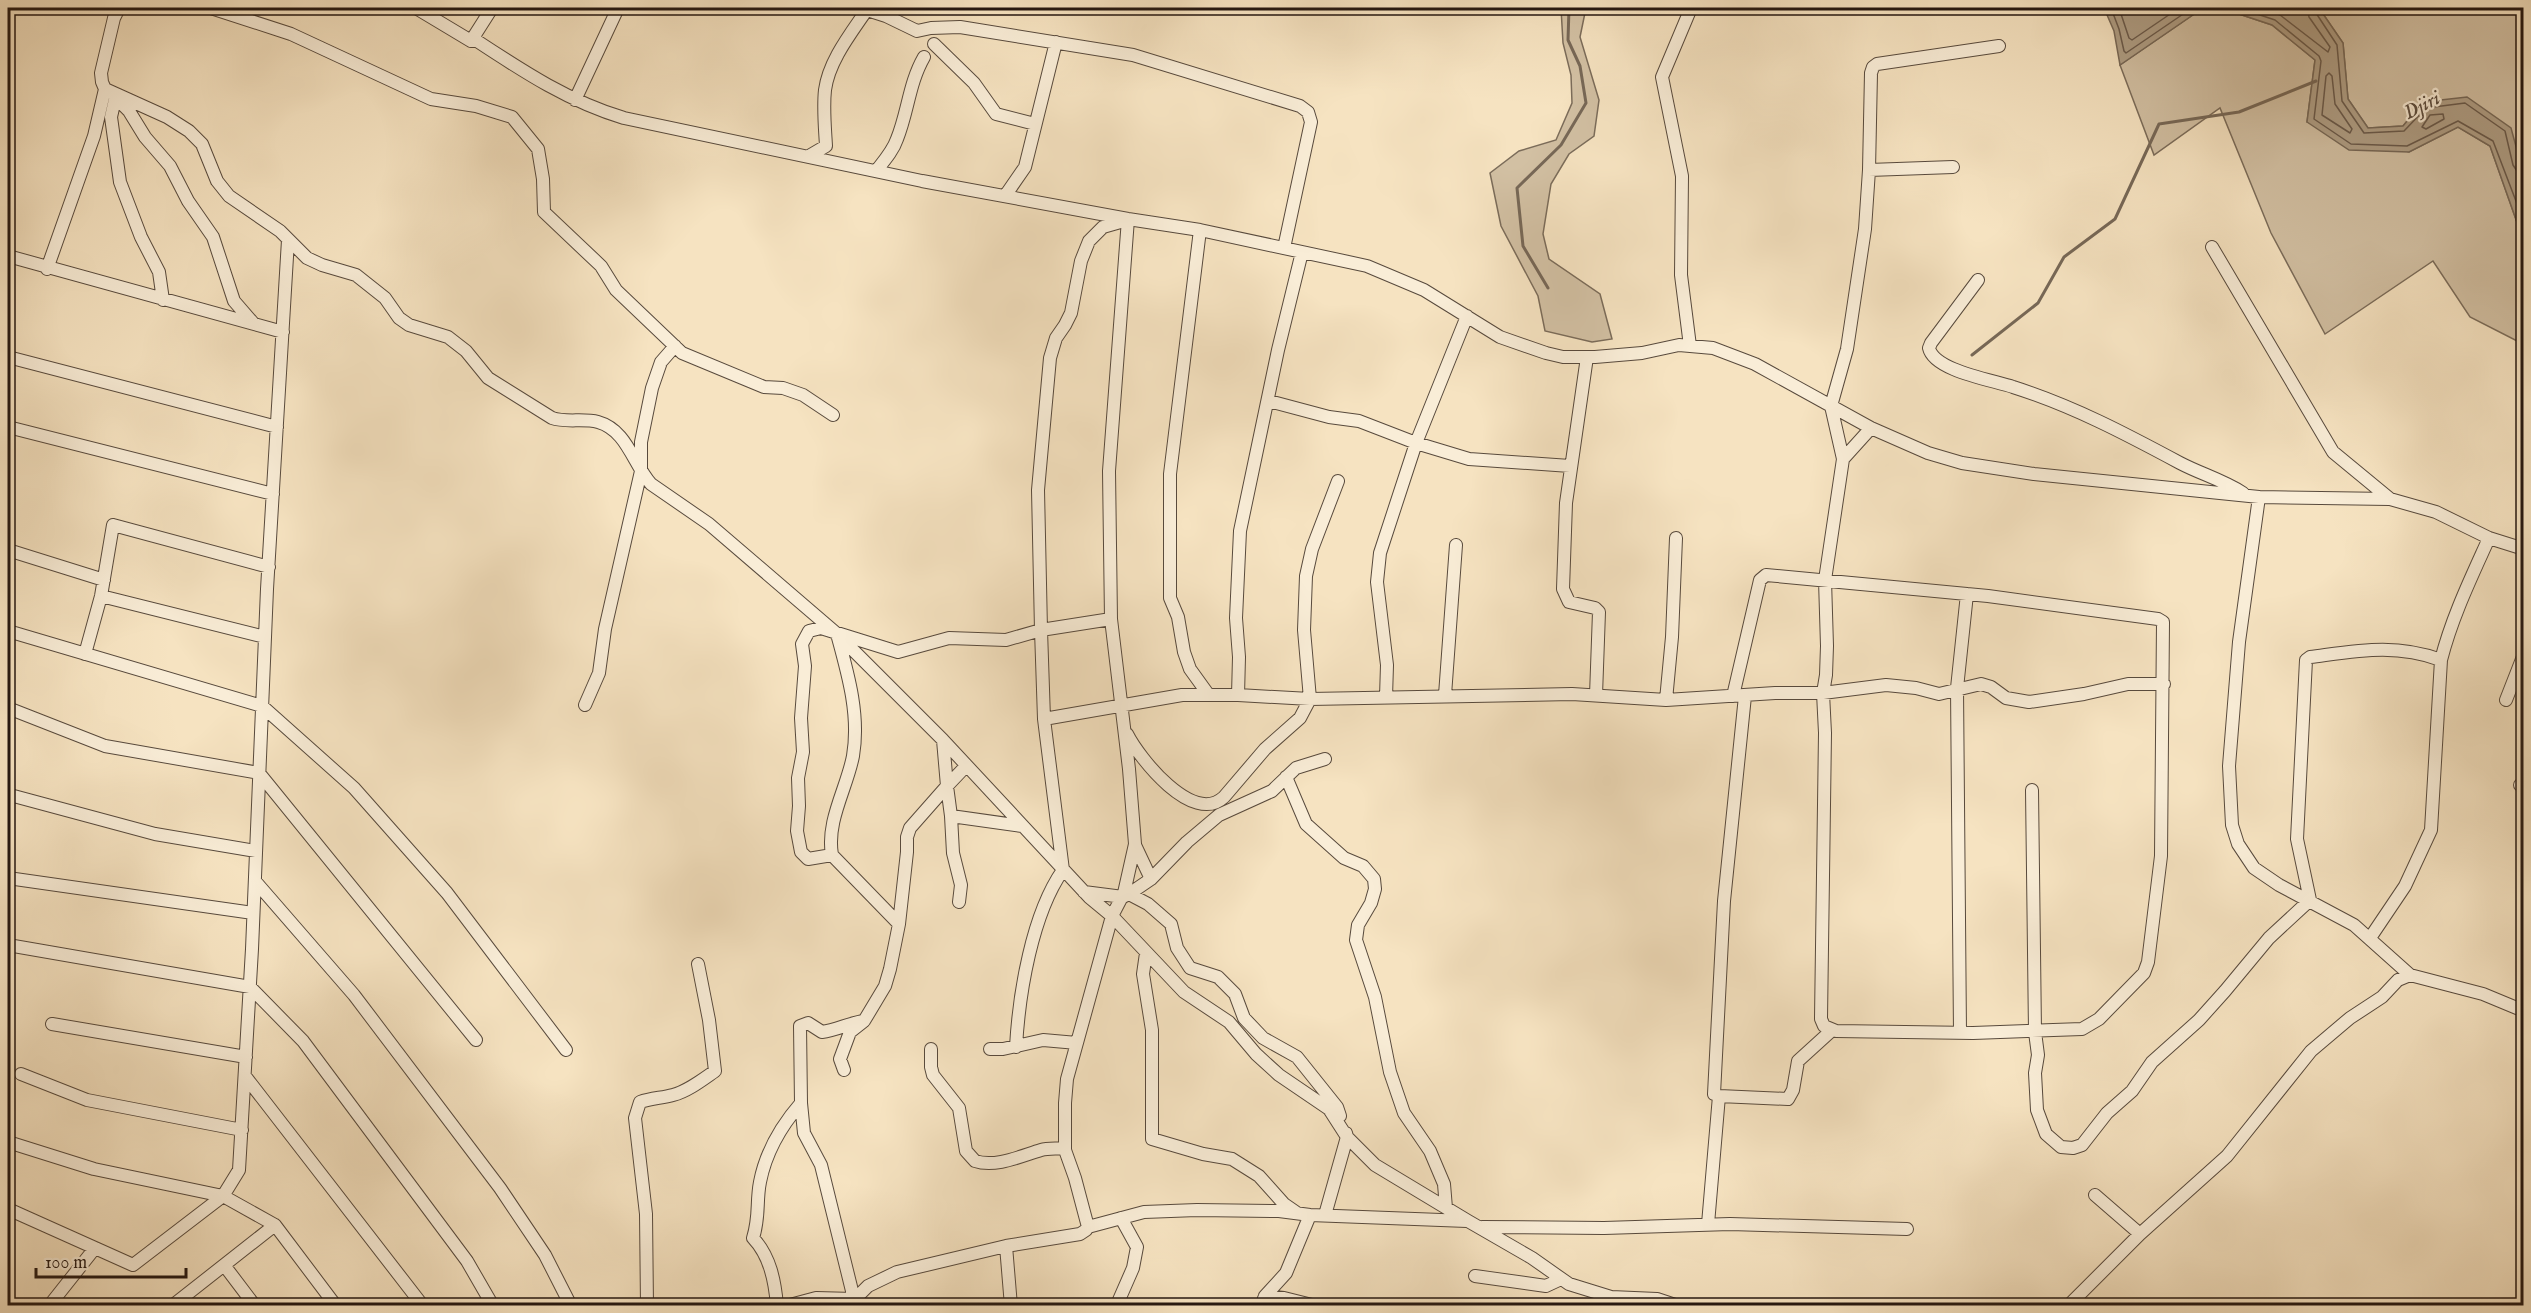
<svg xmlns="http://www.w3.org/2000/svg" width="2531" height="1313" font-family="'IM FELL English',serif">
  <rect width="100%" height="100%" fill="#f6e3c1"/>
  <filter id="stains"><feTurbulence type="fractalNoise" baseFrequency=".00333" numOctaves="4"/><feColorMatrix values="0 0 0 0 .2 0 0 0 0 .09 0 0 0 0 .02 0 0 0 .5 -.17"/></filter>
  <radialGradient id="worn" r=".72"><stop offset=".6" stop-color="#630" stop-opacity="0"/><stop offset="1" stop-color="#630" stop-opacity=".3"/></radialGradient>
  <path fill="#d2c0a3" stroke="#7b6c5a" stroke-width="1.5" d="M 1561,8 L 1586,8 L 1580,37 L 1599,100 L 1594,136 L 1569,154 L 1551,184 L 1543,234 L 1549,259 L 1600,294 L 1612,339 L 1592,342 L 1545,331 L 1538,296 L 1501,226 L 1490,173 L 1519,151 L 1556,140 L 1572,103 L 1571,75 L 1563,43 Z
    M 2203,8 L 2221,8 L 2272,25 L 2315,60 L 2307,122 L 2409,152 L 2458,127 L 2490,146 L 2519,228 L 2523,230 L 2523,344 L 2470,317 L 2433,261 L 2325,334 L 2271,233 L 2220,108 L 2154,155 L 2120,65 Z
    M 2319,8 L 2523,8 L 2523,172 L 2519,163 L 2423,102 L 2403,126 L 2368,128 L 2348,99 L 2343,43 Z"/>
  <path fill="#af9e85" stroke="#776857" stroke-width="1.5" d="M 2104,8 L 2203,8 L 2120,65 L 2114,31 Z
    M 2221,8 L 2319,8 L 2343,43 L 2348,99 L 2368,128 L 2403,126 L 2423,102 L 2467,97 L 2511,128 L 2523,172 L 2523,230 L 2519,228 L 2490,146 L 2458,127 L 2409,152 L 2349,150 L 2307,122 L 2315,60 L 2272,25 Z"/>
  <g fill="none" stroke-linecap="round" stroke-linejoin="round">
    <path stroke="#6a5a4b" stroke-width="1.5" d="M 2111,8 L 2119,29 L 2124,51 L 2126,53 L 2192,8
      M 2119,8 L 2129,38 L 2132,40 L 2179,8
      M 2239,8 L 2275,20 L 2319,56 L 2321,61 L 2314,119 L 2351,144 L 2407,146 L 2458,121 L 2493,141 L 2524,222
      M 2262,8 L 2280,15 L 2328,52 L 2330,47 L 2309,17 L 2307,8
      M 2315,8 L 2316,13 L 2337,45 L 2342,101 L 2364,133 L 2404,131 L 2426,108 L 2465,103 L 2505,131 L 2513,165 L 2517,171 L 2524,173
      M 2329,73 L 2332,76 L 2335,104 L 2352,129 L 2350,133 L 2322,115 L 2326,76 Z
      M 2443,114 L 2444,119 L 2426,129 L 2422,127 L 2430,115 Z"/>
    <path stroke="#776857" stroke-width="3" d="M 1548,288 L 1523,246 L 1517,188 L 1561,145 L 1586,103 L 1580,66 L 1568,40 L 1569,8
      M 1972,355 L 2038,303 L 2064,257 L 2115,219 L 2159,124 L 2239,112 L 2316,81"/>
    <g stroke="#584a3d" stroke-width="14">
      <path id="minor" d="M 119,8 L 114,18 L 101,73 L 102,82 L 105,89 L 167,117 L 189,131 L 202,144 L 217,181 L 229,196 L 280,231 L 307,258 L 322,265 L 356,275 L 385,298 L 399,318 L 409,325 L 448,337 L 466,351 L 488,378 L 552,418 C 566,423 583,418 598,422 C 627,430 633,464 651,484 L 709,524 L 836,633 L 943,740 L 1089,897 L 1112,916 L 1184,992 L 1229,1022 L 1256,1054 L 1279,1075 L 1329,1109 L 1347,1137 L 1375,1165 L 1468,1221 L 1532,1258 L 1569,1284 L 1611,1297 L 1657,1299 L 1678,1306
        M 211,8 L 291,34 L 431,99 L 476,106 L 512,117 L 538,149 L 543,179 L 544,212 L 601,266 L 616,290 L 682,353 L 764,387 L 783,388 L 803,395 L 833,415
        M 416,8 L 471,41 L 477,41 C 524,72 570,102 624,118 L 922,181 L 1128,219 L 1200,230 L 1367,266 L 1424,290 L 1500,337 L 1546,353 L 1563,357 L 1595,357 L 1642,353 L 1679,345 L 1713,348 L 1755,364 L 1871,428 L 1928,453 L 1962,463 L 2034,474 L 2259,497 L 2390,499 L 2436,512 L 2489,538 L 2524,549
        M 861,8 L 886,16 L 917,31 L 931,28 L 960,27 L 1133,55 L 1300,106 L 1308,112 L 1311,122 L 1284,248
        M 471,41 L 492,8
        M 934,44 L 974,83 L 996,114 L 1035,124
        M 116,95 L 111,117 L 120,182 L 141,237 L 159,272 L 163,300
        M 116,98 L 129,111 L 145,137 L 170,166 L 188,201 L 213,237 L 234,301 L 254,324
        M 575,100 L 618,8
        M 809,156 L 826,146 C 825,128 823,108 825,90 C 829,60 852,32 868,8
        M 1869,170 L 1953,167
        M 876,171 C 884,161 893,151 897,139 C 908,112 909,83 924,57
        M 1005,196 L 1025,167 L 1056,42
        M 1200,230 L 1170,474 L 1170,598 L 1178,617 L 1184,652 L 1190,669 L 1208,694
        M 2212,247 L 2333,452 L 2390,499
        M 8,256 L 283,332
        M 47,269 L 94,136 L 105,89
        M 1978,280 L 1931,343 L 1929,348 C 1934,371 1993,380 2013,387 C 2073,406 2126,434 2180,463 C 2201,474 2223,480 2243,493
        M 1690,346 L 1681,275 L 1682,176 L 1662,77 L 1691,8
        M 8,357 L 277,427
        M 1587,357 L 1566,503 L 1563,589 L 1569,602 L 1595,608 L 1599,612 L 1596,695
        M 1269,401 L 1329,417 L 1359,421 L 1416,443 L 1469,459 L 1570,466
        M 8,427 L 273,494
        M 1843,459 L 1831,406 L 1847,349 L 1865,229 L 1869,170 L 1871,73 L 1873,67 L 1877,64 L 1999,46
        M 2259,497 L 2239,642 L 2229,766 L 2232,825 L 2238,844 L 2254,868 L 2279,885 L 2354,925 L 2410,975 L 2483,994 L 2524,1011
        M 8,550 L 104,580
        M 101,596 L 265,637
        M 8,631 L 262,706 L 354,788 L 447,893 L 566,1050
        M 837,634 C 848,674 860,715 853,756 C 847,788 826,821 832,855 L 899,924
        M 85,654 L 101,596 L 113,525 L 269,567
        M 1238,695 L 1239,657 L 1236,618 L 1240,531 L 1278,350 L 1302,252
        M 1445,695 L 1456,545
        M 1733,696 L 1760,580 L 1766,575 L 1988,596 L 2158,619 L 2163,622 L 2161,856 L 2148,962 L 2144,973 L 2099,1019 L 2082,1029 L 1973,1033 L 1836,1031 L 1824,1026 L 1821,1019 L 1825,733 L 1823,693 L 1826,675 L 1827,646 L 1825,580 L 1843,459 L 1871,428
        M 1745,696 L 1724,901 L 1714,1094 L 1719,1096 L 1788,1099 L 1793,1090 L 1798,1061 L 1831,1031
        M 1386,697 L 1387,665 L 1377,582 L 1380,553 L 1416,443 L 1467,316
        M 1666,700 L 1672,637 L 1676,538
        M 2506,700 L 2524,654
        M 585,705 L 599,673 L 605,629 L 641,471 L 641,442 L 652,388 L 661,362 L 675,346
        M 8,708 L 105,746 L 259,773 L 476,1040
        M 1044,719 L 1182,695 L 1238,695 L 1310,699 L 1572,694 L 1666,700 L 1775,693 L 1823,693 L 1886,685 L 1916,688 L 1939,694 L 1981,684 L 1991,687 L 2006,698 L 2029,702 L 2084,694 L 2128,684 L 2164,684
        M 1127,734 C 1139,758 1193,826 1224,797 L 1265,749 L 1300,718 L 1310,699 L 1304,630 L 1306,576 L 1312,549 L 1338,481
        M 966,766 L 947,786 L 951,816 L 1022,826
        M 1286,777 L 1306,824 L 1344,858 L 1363,866 L 1374,879 L 1375,889 L 1371,903 L 1358,925 L 1356,940 L 1375,997 L 1390,1072 L 1404,1113 L 1430,1151 L 1444,1184 L 1446,1208
        M 2520,785 L 2524,785
        M 2032,790 L 2035,1032 L 2038,1055 L 2035,1073 L 2037,1110 L 2046,1134 L 2061,1147 L 2073,1148 L 2082,1145 L 2107,1113 L 2132,1091 L 2152,1062 L 2199,1020 L 2225,991 L 2269,938 L 2310,900 L 2297,839 L 2306,660 L 2310,657 C 2357,651 2395,643 2441,660
        M 10,795 L 155,834 L 256,851
        M 951,816 L 953,853 L 961,885 L 959,902
        M 1135,845 L 1151,879
        M 832,855 L 808,859 L 801,852 L 797,831 L 799,806 L 798,778 L 803,752 L 801,718 L 805,666 L 802,644 L 809,631 L 821,628 L 898,652 L 949,638 L 1006,640 L 1041,630 L 1111,619
        M 8,878 L 253,913
        M 255,881 L 354,995 L 500,1188 L 545,1255 L 571,1306
        M 1084,892 L 1123,897 L 1129,894 L 1151,879 L 1187,842 L 1219,815 L 1272,791 L 1296,768 L 1325,759
        M 1129,894 L 1148,904 L 1171,924 L 1177,948 L 1190,968 L 1218,977 L 1235,994 L 1244,1018 L 1263,1038 L 1297,1057 L 1337,1107 L 1340,1116
        M 2370,938 L 2405,886 L 2431,830 L 2441,660 C 2452,617 2471,578 2489,538
        M 8,945 L 250,987 L 303,1041 L 467,1261 L 493,1306
        M 1146,953 L 1143,974 L 1152,1030 L 1152,1139 L 1203,1154 L 1232,1159 L 1259,1176 L 1284,1204 L 1297,1213
        M 864,1021 L 885,986 L 890,969 L 899,924 L 907,852 L 907,837 L 910,828 L 947,786 L 943,740
        M 52,1024 L 246,1057
        M 1960,1033 L 1957,688 L 1967,594
        M 1016,1047 C 1019,993 1032,914 1063,870 L 1044,719 L 1041,630 L 1038,490 L 1050,358 L 1056,338 L 1065,325 L 1071,313 L 1081,261 L 1089,241 L 1103,227 L 1124,221
        M 931,1049 L 931,1067 L 933,1075 L 959,1108 L 966,1151 L 975,1161 C 995,1168 1021,1156 1041,1150 C 1048,1148 1057,1149 1065,1148
        M 990,1049 L 1003,1049 L 1043,1040 L 1077,1043
        M 21,1074 L 87,1100 L 242,1130
        M 245,1076 L 423,1306
        M 801,1103 L 800,1026 L 808,1023 L 822,1032 C 837,1030 849,1023 864,1021 L 850,1032 L 840,1059 L 844,1070
        M 8,1142 L 94,1169 L 223,1196 L 275,1225 L 336,1306
        M 2095,1195 L 2140,1234
        M 8,1209 L 133,1265 L 223,1196 L 239,1170 L 252,949 L 267,589 L 288,240
        M 1325,1215 L 1347,1137 L 1346,1133
        M 1121,1218 L 1137,1247 L 1133,1268 L 1119,1300 L 1122,1306
        M 1708,1224 L 1719,1096
        M 1088,1227 L 1144,1212 L 1197,1210 L 1279,1211 L 1310,1215 L 1467,1221
        M 1482,1227 L 1604,1228 L 1730,1224 L 1907,1229
        M 1006,1246 L 1011,1306
        M 224,1265 L 255,1306
        M 1475,1276 L 1546,1286 L 1561,1279
        M 1265,1296 L 1284,1298 L 1316,1306
        M 49,1306 L 95,1248
        M 172,1306 L 275,1225
        M 647,1306 L 646,1214 L 635,1118 L 640,1102 C 651,1098 662,1098 673,1095 C 688,1091 702,1080 715,1071 L 709,1020 L 698,964
        M 777,1306 C 775,1281 770,1256 753,1238 C 760,1216 756,1202 760,1182 C 766,1151 781,1126 801,1103 L 804,1133 L 821,1165 L 854,1299 L 853,1304
        M 786,1306 L 816,1298 L 854,1299
        M 848,1306 L 868,1286 L 897,1272 L 1006,1246 L 1080,1234 L 1086,1230 L 1088,1227 L 1075,1178 L 1065,1150 L 1065,1103 L 1067,1079 L 1112,916 L 1124,893 L 1135,844 L 1129,769 L 1111,619 L 1109,471 L 1128,219
        M 1261,1306 L 1265,1296 L 1286,1273 L 1310,1215
        M 2068,1306 L 2140,1234 L 2227,1156 L 2311,1051 L 2350,1018 L 2382,997 L 2398,980 L 2410,975"/>
    </g>
    <use href="#minor" stroke="#f9edd7" stroke-width="12"/>
  </g>
  <g text-anchor="middle" dominant-baseline="central" stroke-width="4.5" stroke-linejoin="round" paint-order="stroke">
    <g font-size="20" font-style="italic" fill="#5c4d3f" stroke="#f9edd7">
      <text transform="translate(2422 106) rotate(-28)">Djiri</text>
    </g>
  </g>
  <rect width="2531" height="1313" fill="none" stroke="#f6e3c1" stroke-width="30"/>
  <rect x="9" y="9" width="2513" height="1295" fill="none" stroke="#241711" stroke-width="3"/>
  <rect x="15" y="15" width="2501" height="1283" fill="none" stroke="#241711" stroke-width="1.5"/>
  <path d="M36 1268v9h150v-9" fill="none" stroke="#241711" stroke-width="3"/>
  <text x="45" y="1268" font-size="18" fill="#241711" stroke="#f9edd7" stroke-width="4.5" paint-order="stroke">100 m</text>
  <rect width="100%" height="100%" filter="url(#stains)"/>
  <rect width="100%" height="100%" fill="url(#worn)"/>
</svg>
